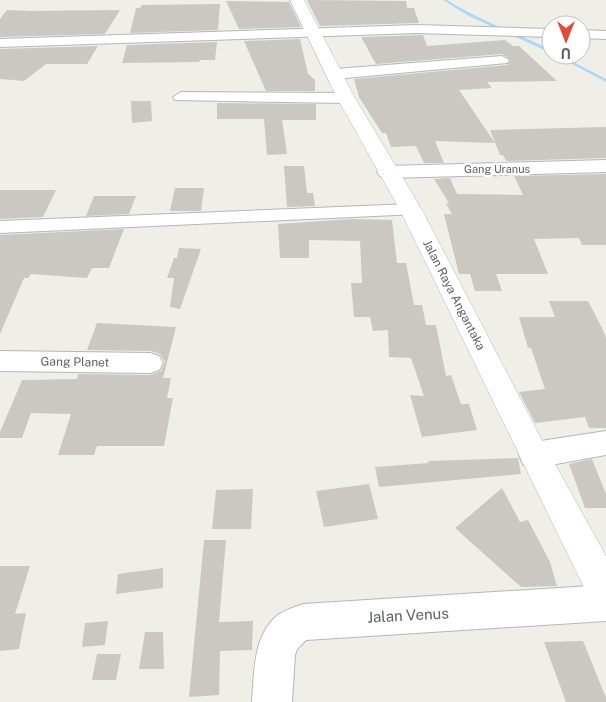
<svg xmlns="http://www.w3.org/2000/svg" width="606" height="702" font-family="'Public Sans',sans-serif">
  <rect width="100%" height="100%" fill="#efeee7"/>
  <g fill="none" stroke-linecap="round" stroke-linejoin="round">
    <path fill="#abd7fb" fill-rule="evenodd" d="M 443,0 L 447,0 C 480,21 517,33 551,50 L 551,53 L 469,16 Z
      M 555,55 L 560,55 L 606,79 L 606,82 Z"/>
  </g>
  <path fill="#cbc8c4" d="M 307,0 L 406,1 L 407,8 L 414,8 L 419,23 L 320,26 Z
    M 226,1 L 289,2 L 301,27 L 239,29 Z
    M 220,4 L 218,30 L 130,33 L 136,8 L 140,8 L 142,5 Z
    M 7,10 L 31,11 L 120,10 L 105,34 L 0,37 L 0,19 Z
    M 423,35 L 427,46 L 505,40 L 513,46 L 519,46 L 557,81 L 487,82 L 492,88 L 459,90 L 495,143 L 435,141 L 444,163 L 424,163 L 416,146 L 391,147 L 386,133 L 382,133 L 359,97 L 354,79 L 507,65 L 511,60 L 502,54 L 376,64 L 361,37 Z
    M 300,39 L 308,74 L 315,80 L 315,91 L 266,91 L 244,41 Z
    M 217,42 L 215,60 L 200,60 L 199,62 L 122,63 L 127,45 Z
    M 98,46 L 87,64 L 46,64 L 24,81 L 0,79 L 0,49 Z
    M 131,101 L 151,101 L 152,121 L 132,123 Z
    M 217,103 L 316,104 L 316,120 L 282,120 L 287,154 L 267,155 L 264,119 L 217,119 Z
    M 606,127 L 606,158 L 506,161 L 503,155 L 500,155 L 490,130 Z
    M 284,166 L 304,166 L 307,193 L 313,193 L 315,206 L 287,207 Z
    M 606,174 L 606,245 L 582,245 L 579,238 L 534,239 L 548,274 L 496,274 L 502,291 L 475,291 L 470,274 L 459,274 L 444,214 L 452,214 L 446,204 L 449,203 L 434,179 L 450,178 L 457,194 L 523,195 L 514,176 Z
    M 175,188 L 204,188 L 201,211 L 170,211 Z
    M 0,190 L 56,190 L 43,217 L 0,219 Z
    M 94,196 L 136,196 L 129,214 L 86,216 Z
    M 351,219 L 392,220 L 397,263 L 406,263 L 414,305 L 422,305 L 426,325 L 436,325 L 446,376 L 451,375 L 461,404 L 469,404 L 477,430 L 422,437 L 410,395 L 424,396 L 411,358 L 389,357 L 388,330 L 373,331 L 370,317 L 354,317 L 351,283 L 362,283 L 360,241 L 309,240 L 309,258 L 280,258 L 278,224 Z
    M 124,229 L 109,268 L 92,268 L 87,278 L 31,274 L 28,278 L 24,278 L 0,334 L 0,235 Z
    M 179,248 L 201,249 L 180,309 L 170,307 L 174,278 L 167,278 L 174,258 L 177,258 Z
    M 549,301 L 588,301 L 602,328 L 606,338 L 606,428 L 589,428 L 585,417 L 535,423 L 519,392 L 545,389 L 531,348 L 528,348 L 519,317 L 555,317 Z
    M 97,323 L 176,327 L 163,378 L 171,378 L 167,398 L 173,398 L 164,446 L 97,446 L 94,455 L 58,455 L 71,414 L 31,413 L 22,438 L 0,438 L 0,432 L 22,380 L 77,379 L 78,374 L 150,375 L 161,371 L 165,362 L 160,354 L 151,351 L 87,350 Z
    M 518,458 L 521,474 L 379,487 L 375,467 L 429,463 L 428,461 Z
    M 592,459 L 606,494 L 606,508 L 585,508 L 569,464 Z
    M 369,484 L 378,519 L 324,527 L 316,491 Z
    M 502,488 L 520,522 L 528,520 L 550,562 L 557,586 L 521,587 L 455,528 Z
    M 253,489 L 251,529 L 212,529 L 216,490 Z
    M 204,540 L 226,540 L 219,622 L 253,621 L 252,650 L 220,651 L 219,695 L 189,697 Z
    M 0,566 L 30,566 L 15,614 L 26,613 L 19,649 L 0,651 Z
    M 163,568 L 163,588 L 116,594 L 118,574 Z
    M 108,621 L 105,645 L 82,647 L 85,623 Z
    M 145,632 L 163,632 L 164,669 L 139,669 Z
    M 583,641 L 606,698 L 606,702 L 566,702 L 544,642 Z
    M 97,654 L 121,654 L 116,680 L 92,680 Z"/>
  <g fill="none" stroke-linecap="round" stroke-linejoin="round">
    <g stroke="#b4b6ba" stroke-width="2">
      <path id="minor" d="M 416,25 L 551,29 L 551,37 L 416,33 L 0,47 L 0,39 Z
        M 581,30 L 606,31 L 606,39 L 581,38 Z
        M 502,56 L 509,60 L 507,63 L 335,79 L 327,74 L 335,69 Z
        M 181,92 L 346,93 L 354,98 L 346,103 L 175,100 L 173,97 Z
        M 606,160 L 606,172 L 387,178 L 380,176 L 377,172 L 380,168 L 387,166 Z
        M 411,204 L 418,206 L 421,210 L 418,214 L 0,233 L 0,221 Z
        M 0,351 L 150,353 L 159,356 L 163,363 L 159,370 L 150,373 L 0,371 Z
        M 606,431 L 606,455 L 534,468 L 523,464 L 519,455 L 523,446 L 534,442 Z
        M 606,585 L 606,621 L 306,640 L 297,649 L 295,655 L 292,702 L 252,702 C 254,674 253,634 278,615 C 285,610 295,607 303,604 Z"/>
    </g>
    <g stroke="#b5b8bd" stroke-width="1">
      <path id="secondary" d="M 290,0 L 304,0 L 355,98 L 422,210 L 545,446 L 606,556 L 606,611 L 593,606 L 400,210 L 337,98 Z"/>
    </g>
    <use href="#minor" fill="#fff" fill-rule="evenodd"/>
    <use href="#secondary" fill="#fff" fill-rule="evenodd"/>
  </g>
  <g text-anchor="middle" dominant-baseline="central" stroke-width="5" stroke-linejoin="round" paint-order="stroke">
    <g font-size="11" fill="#5e6166" stroke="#fff">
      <text x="497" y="169">Gang Uranus</text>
    </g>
    <g font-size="12" fill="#5e6166" stroke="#fff">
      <text transform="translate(454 295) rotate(63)">Jalan Raya Angantaka</text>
      <text transform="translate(75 362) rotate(1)">Gang Planet</text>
    </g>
    <g font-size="15" fill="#5e6166" stroke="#fff">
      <text transform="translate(408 615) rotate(-3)">Jalan Venus</text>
    </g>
  </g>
  <g transform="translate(566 40) rotate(180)"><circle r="24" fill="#ffffff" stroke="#bfc0c2"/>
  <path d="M0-4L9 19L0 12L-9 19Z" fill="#e14b3b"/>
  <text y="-8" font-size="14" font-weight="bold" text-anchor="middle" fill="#5e6166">U</text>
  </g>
</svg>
